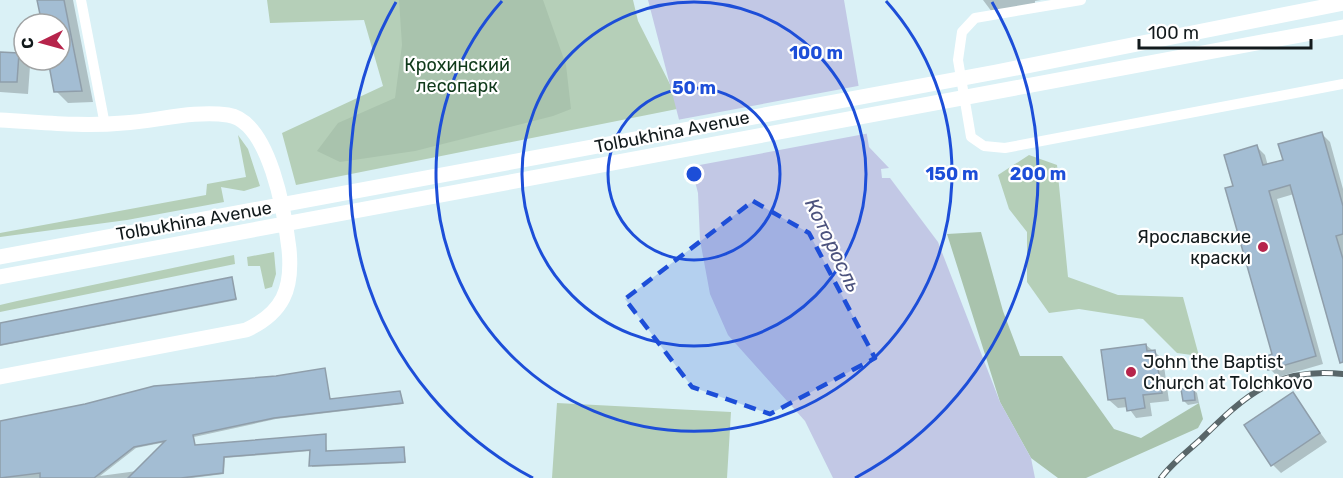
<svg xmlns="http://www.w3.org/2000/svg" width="1343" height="478" font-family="Rubik,sans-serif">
  <rect width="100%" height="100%" fill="#daf1f6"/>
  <path fill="#b5cfb8" d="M 267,0 L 633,0 L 638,21 L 682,108 L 296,185 L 282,133 L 383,86 L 364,20 L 270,23 Z
    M 238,135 L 248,149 L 260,186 L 244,191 L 221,187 L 224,202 L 127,220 L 0,237 L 0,233 L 206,195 L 207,184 L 246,177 Z
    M 1029,155 L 1057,165 L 1068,277 L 1118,295 L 1183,297 L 1199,356 L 1177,353 L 1143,319 L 1079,309 L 1049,313 L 1027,282 L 1027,232 L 1009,209 L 998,175 Z
    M 274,252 L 276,274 L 272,287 L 265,289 L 260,266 L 248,266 L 247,257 Z
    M 234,255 L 235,264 L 0,312 L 0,305 L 17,301 Z
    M 557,403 L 731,412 L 727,478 L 552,478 Z"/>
  <path fill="#a9c3ad" d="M 399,0 L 543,0 L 566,65 L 571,109 L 553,116 L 415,151 L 340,162 L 317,151 L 338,123 L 395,98 L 402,45 Z
    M 981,232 L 1003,311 L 1020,356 L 1062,356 L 1114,429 L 1141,438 L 1199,403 L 1203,419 L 1198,428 L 1086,478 L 1058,478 L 1031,458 L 1000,402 L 947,234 Z"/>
  <path fill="#c2c8e5" d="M 648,0 L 844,0 L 869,147 L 889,168 L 881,169 L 882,178 L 890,178 L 938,242 L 1000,402 L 1031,458 L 1035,478 L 833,478 L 805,421 L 728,335 L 710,294 L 700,240 L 698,193 Z"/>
  <path fill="#daf1f6" d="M 863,85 L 870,133 L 689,167 L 677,120 Z"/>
  <path fill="#0003" fill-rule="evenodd" d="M 39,0 L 73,0 L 93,102 L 68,103 L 56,91 L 50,60 L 60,60 L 60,24 L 43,24 Z
    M 983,0 L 1041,0 L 1035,1 L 1035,4 L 992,12 Z
    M 0,53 L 18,54 L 30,66 L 28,94 L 0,92 Z
    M 1321,133 L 1330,142 L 1343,189 L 1343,364 L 1294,194 L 1277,199 L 1323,364 L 1278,377 L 1270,369 L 1274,356 L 1234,187 L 1257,147 L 1265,155 L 1268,166 L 1285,161 Z
    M 231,279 L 237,300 L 0,346 L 0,325 Z
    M 1146,345 L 1163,359 L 1169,401 L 1150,403 L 1152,416 L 1136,418 L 1128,407 L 1118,408 L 1109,400 Z
    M 324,370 L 331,401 L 401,394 L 403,404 L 276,419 L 194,437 L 195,446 L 325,436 L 327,452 L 404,448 L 406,463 L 312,467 L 311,451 L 225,458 L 224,474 L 192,478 L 0,478 L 0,422 L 85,406 L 154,388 L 276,378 ZM 166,442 L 137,471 L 100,476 L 136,448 Z
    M 1193,389 L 1197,393 L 1199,403 L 1188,405 L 1184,401 Z
    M 1292,394 L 1327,442 L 1281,473 L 1273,465 Z"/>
  <path fill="#a3bdd3" stroke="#8f9eaa" stroke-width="1.5" d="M 37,0 L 64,0 L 82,91 L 54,92 L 48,60 L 60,60 L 60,24 L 42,24 Z
    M 0,52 L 19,53 L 17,82 L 0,82 Z
    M 1322,132 L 1343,206 L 1343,234 L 1336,236 L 1343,259 L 1343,362 L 1340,363 L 1290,185 L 1269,191 L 1316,356 L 1268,370 L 1265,357 L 1272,354 L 1225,188 L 1233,186 L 1224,155 L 1257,145 L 1263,165 L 1283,160 L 1278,144 Z
    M 232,277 L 236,299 L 0,345 L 0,323 Z
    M 1146,344 L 1147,351 L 1155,350 L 1162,393 L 1143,395 L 1145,408 L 1127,411 L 1125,398 L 1108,400 L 1101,350 Z
    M 325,368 L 330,399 L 400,391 L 403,403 L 274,418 L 193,435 L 195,445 L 326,434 L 326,451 L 404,447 L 405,462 L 309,466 L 310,450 L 224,457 L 223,473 L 181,478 L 128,478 L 165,441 L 134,447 L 94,478 L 40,478 L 40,473 L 0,478 L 0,421 L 85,404 L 154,386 L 276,376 Z
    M 1194,388 L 1195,400 L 1183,401 L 1181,389 Z
    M 1293,392 L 1320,433 L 1271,466 L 1244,425 Z"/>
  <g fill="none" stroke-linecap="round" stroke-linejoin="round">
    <path stroke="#fff" stroke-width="10" d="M 81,0 L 105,125
      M 1081,0 L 975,18 L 962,32 L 958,60 L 971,137 L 984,146 L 1005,148 L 1343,84"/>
    <path stroke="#fff" stroke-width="15" d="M 0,120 C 41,122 82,127 123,123 C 157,121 194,110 228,115 C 270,121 285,215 289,249 C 293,289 283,313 246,330 L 0,377
      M 0,257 L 996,72 L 1343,3
      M 0,277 L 1343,27"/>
    <g stroke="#596669" stroke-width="6">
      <path id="rail" d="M 1161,478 C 1172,463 1187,452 1201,439 C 1246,395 1275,367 1343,374"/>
    </g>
    <use href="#rail" stroke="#fff" stroke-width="4" stroke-dasharray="11" stroke-linecap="butt"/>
  </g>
  <path fill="#1d4ed8" fill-opacity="0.2" stroke="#1d4ed8" stroke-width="4.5" stroke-dasharray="12 8" stroke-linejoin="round" d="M 753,201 L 809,233 L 875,358 L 770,414 L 692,387 L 625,299 Z"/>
  <g fill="none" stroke="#1d4ed8" stroke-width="3">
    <circle cx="694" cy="174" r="86"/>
    <circle cx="694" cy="174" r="172"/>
    <path d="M886 1A258 258 0 1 1 502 1"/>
    <path d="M533 478A344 344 0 0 1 396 2M992 2A344 344 0 0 1 855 478"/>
  </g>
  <g fill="#b6244b" stroke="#fff" stroke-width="2">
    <circle cx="1263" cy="247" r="6"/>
    <circle cx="1131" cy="372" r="6"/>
  </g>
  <g text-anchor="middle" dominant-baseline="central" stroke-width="4.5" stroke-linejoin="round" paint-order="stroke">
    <g font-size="18" fill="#103a1b" stroke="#fff">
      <text x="457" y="65">Крохинский<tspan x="457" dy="21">лесопарк</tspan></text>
    </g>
    <g font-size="18" fill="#121a1c" stroke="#fff">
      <text transform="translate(672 132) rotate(-11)">Tolbukhina Avenue</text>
      <text transform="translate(194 221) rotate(-10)">Tolbukhina Avenue</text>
    </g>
    <g font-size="18" fill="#121a1c" stroke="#fff" text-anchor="end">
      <text x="1251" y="237">Ярославские<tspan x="1251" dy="21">краски</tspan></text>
      <text x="1143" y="362" text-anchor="start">John the Baptist<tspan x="1143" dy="21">Church at Tolchkovo</tspan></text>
    </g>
    <g font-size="20" font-style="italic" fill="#4c537e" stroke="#fff">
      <text transform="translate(833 245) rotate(64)">Которосль</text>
    </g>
  </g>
  <circle cx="694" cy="174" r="9" fill="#1d4ed8" stroke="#fff" stroke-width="3"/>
  <g font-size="18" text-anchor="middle" font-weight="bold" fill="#1d4ed8" stroke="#fff" stroke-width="4.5" stroke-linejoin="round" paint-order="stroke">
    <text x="816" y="59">100 m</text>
    <text x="694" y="94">50 m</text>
    <text x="952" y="180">150 m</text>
    <text x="1038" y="180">200 m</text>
  </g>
  <g transform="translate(42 42) rotate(265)"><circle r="28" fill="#ffffff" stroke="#a0a3a4" stroke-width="1.5"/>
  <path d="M0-4.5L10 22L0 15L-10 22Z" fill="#b6244b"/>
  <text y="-9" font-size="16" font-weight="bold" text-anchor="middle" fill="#121a1c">С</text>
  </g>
  <path d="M1139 39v9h172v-9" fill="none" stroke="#121a1c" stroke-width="3"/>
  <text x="1148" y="39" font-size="18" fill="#121a1c" stroke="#ffffff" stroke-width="4.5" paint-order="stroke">100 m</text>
</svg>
